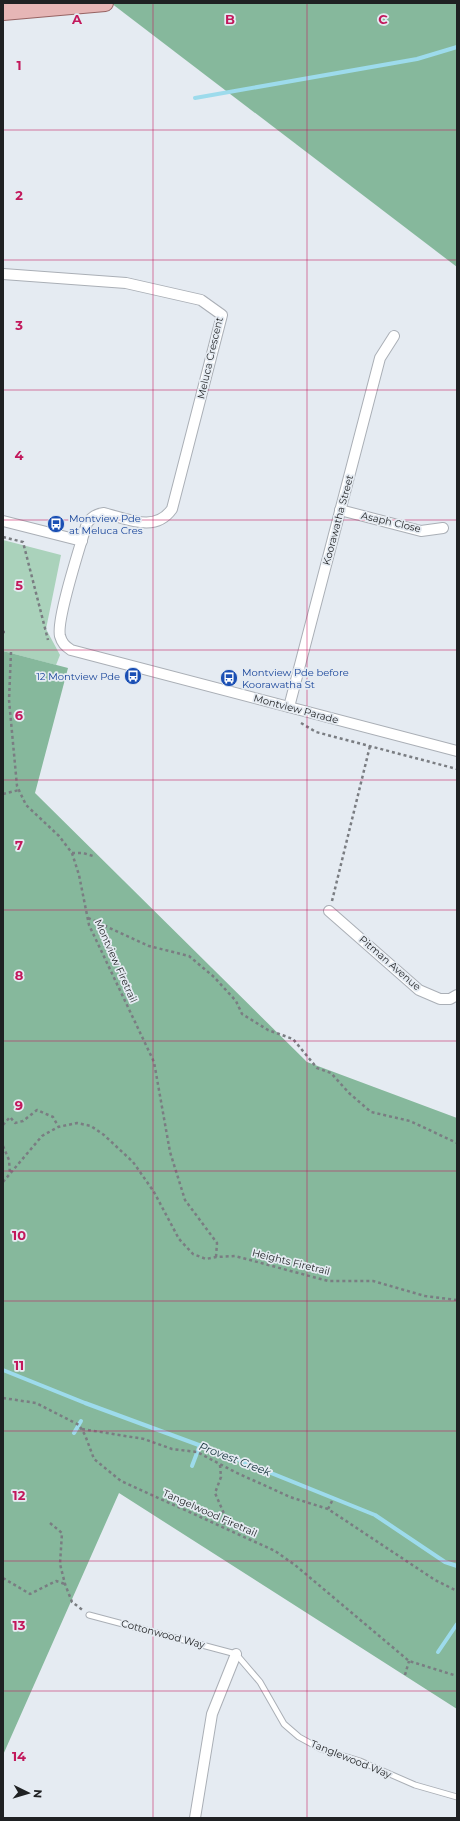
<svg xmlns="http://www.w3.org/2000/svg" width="460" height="1821" font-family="Montserrat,sans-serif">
<rect width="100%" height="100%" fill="#e5ebf2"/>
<!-- green -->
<path fill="#aad2bb" d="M3 540 61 555 46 629 60 655 56 665 3 651Z"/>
<!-- forest -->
<g fill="#86b89c">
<path d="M111 3H457V267Z"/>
<path d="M3 651 68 668 35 793 307 1062 457 1118V1709L119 1493 3 1755Z"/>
</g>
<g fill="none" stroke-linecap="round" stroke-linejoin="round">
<!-- stream -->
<g stroke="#9ddbec" stroke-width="4">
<path d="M195 98 417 59 457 47"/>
<path d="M3 1370 85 1403 234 1458 375 1515 445 1562 457 1566"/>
<path d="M74 1433 81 1421"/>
<path d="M192 1466 200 1445"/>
<path d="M438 1652 457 1624"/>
</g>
<defs>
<path id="service" d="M89 1615 236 1654 260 1682 284 1724 299 1737 321 1749 360 1761 415 1785 457 1797"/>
<g id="minor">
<path d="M3 274 126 283 201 300 222 315 172 509C155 533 128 519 104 513 96 514 92 517 87 523 81 544 56 619 60 636 62 643 65 646 71 650L457 751"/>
<path d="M340 510 421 531 443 528"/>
<path d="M3 521 82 541"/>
<path d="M289 707 380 358 394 336"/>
<path d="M329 911 419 990 440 999H450L457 995"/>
<path d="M195 1818 212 1714 236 1654"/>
</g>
<path id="primary" d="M3 12 105 3"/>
</defs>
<!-- service casing -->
<use href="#service" stroke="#aaafb6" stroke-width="7"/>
<!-- minor casing -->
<use href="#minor" stroke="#aaafb6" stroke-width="12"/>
<!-- primary casing -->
<use href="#primary" stroke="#966363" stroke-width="18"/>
<!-- path -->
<g stroke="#7a7d82" stroke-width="2.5" stroke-dasharray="3 3" stroke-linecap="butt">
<path d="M3 537 23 542 48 640"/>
<path d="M3 632H5"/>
<path d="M11 652 9 700 17 786 26 805 59 836 72 853 79 875 89 925 154 1062 170 1152 185 1200 217 1243 216 1257"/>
<path d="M301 723 316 732 457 769"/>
<path d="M3 794 19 790"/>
<path d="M72 853H83L93 856"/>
<path d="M332 901 370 746"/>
<path d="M88 918 149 946 189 956 214 977 236 1001 242 1014 268 1030 293 1039 317 1068 331 1073 349 1093 371 1112 410 1121 457 1143"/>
<path d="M3 1125 10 1117 15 1123 23 1121 37 1110 53 1117 58 1126"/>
<path d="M3 1146 9 1160 10 1174"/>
<path d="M3 1182 42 1136 58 1127 77 1123 91 1126 104 1135 133 1162 154 1192 179 1239 193 1254 206 1259 216 1257 235 1256 328 1281H373L425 1296 457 1300"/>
<path d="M3 1398 36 1403 79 1425 85 1435 94 1459 121 1481 275 1551 295 1565 409 1661 457 1676"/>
<path d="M82 1429 144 1439 172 1449 197 1452 235 1472 290 1497 328 1509 435 1580 457 1591"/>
<path d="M220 1465 221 1477 215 1493 225 1516 223 1528"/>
<path d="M328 1509 333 1499"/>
<path d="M50 1523 62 1533 60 1564 65 1584 72 1602 84 1611"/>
<path d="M3 1578 30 1594 56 1581 65 1584"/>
<path d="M405 1675 409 1661"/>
</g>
<!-- service -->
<use href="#service" stroke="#fff" stroke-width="5"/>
<!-- minor -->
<use href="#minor" stroke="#fff" stroke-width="10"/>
<!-- primary -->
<use href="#primary" stroke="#e6b6b6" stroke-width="16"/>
</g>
<!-- grid -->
<path fill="none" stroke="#c2185b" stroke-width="1" stroke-opacity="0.55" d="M153 3V1818M307 3V1818M3 130H457M3 260H457M3 390H457M3 520H457M3 650H457M3 780H457M3 910H457M3 1041H457M3 1171H457M3 1301H457M3 1431H457M3 1561H457M3 1691H457"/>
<!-- icons -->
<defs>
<symbol id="bus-disc" viewBox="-11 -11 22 22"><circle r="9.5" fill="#1a4fb4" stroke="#e5ebf2"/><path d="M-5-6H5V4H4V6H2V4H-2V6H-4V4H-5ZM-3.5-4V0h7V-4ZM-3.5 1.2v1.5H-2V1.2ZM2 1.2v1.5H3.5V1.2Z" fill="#fff"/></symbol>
</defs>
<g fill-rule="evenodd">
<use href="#bus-disc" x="46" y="514" width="20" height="20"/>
<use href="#bus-disc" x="123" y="666" width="20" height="20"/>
<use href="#bus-disc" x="219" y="668" width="20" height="20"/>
</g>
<g text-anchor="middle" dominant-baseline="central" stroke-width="3.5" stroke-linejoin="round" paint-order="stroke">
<!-- street labels -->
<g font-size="10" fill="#1f2123" stroke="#e5ebf2">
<text transform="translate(210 358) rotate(-77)">Meluca Crescent</text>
<text transform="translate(338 520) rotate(-75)">Koorawatha Street</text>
<text transform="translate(391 522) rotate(13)">Asaph Close</text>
<text transform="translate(296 709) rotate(15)">Montview Parade</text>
<text transform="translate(116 961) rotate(66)">Montview Firetrail</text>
<text transform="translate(390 963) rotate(41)">Pitman Avenue</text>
<text transform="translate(291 1262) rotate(14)">Heights Firetrail</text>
<text transform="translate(210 1513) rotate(24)">Tangelwood Firetrail</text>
<text transform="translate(163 1634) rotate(15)">Cottonwood Way</text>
<text transform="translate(351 1759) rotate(22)">Tanglewood Way</text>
</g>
<!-- transit labels -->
<g font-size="10" fill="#164399" stroke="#e5ebf2" text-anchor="start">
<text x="69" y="518">Montview Pde<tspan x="69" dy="12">at Meluca Cres</tspan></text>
<text x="242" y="672">Montview Pde before<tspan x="242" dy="12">Koorawatha St</tspan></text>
<text x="120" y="676" text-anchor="end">12 Montview Pde</text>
</g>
<!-- water labels -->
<g font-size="11" font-style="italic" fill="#17353d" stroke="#e5ebf2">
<text transform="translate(235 1459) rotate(21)">Provest Creek</text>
</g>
</g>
<g font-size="13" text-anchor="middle" font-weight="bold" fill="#c2185b" stroke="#e5ebf2" stroke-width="3.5" stroke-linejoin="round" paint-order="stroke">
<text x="77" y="24">A</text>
<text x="230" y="24">B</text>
<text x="383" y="24">C</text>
<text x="19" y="70">1</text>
<text x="19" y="200">2</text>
<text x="19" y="330">3</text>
<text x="19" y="460">4</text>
<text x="19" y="590">5</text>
<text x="19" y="720">6</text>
<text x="19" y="850">7</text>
<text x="19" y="980">8</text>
<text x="19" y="1110">9</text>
<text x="19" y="1240">10</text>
<text x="19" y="1370">11</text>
<text x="19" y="1500">12</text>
<text x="19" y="1630">13</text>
<text x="19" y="1761">14</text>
</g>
<!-- border -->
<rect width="460" height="1821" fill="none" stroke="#1f2123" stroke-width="8"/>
<!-- north arrow -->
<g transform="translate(28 1793) rotate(95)" stroke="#e5ebf2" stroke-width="3" paint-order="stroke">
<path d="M0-3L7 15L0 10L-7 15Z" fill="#1f2123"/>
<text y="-6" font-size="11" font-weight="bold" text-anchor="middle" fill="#1f2123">N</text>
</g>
</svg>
